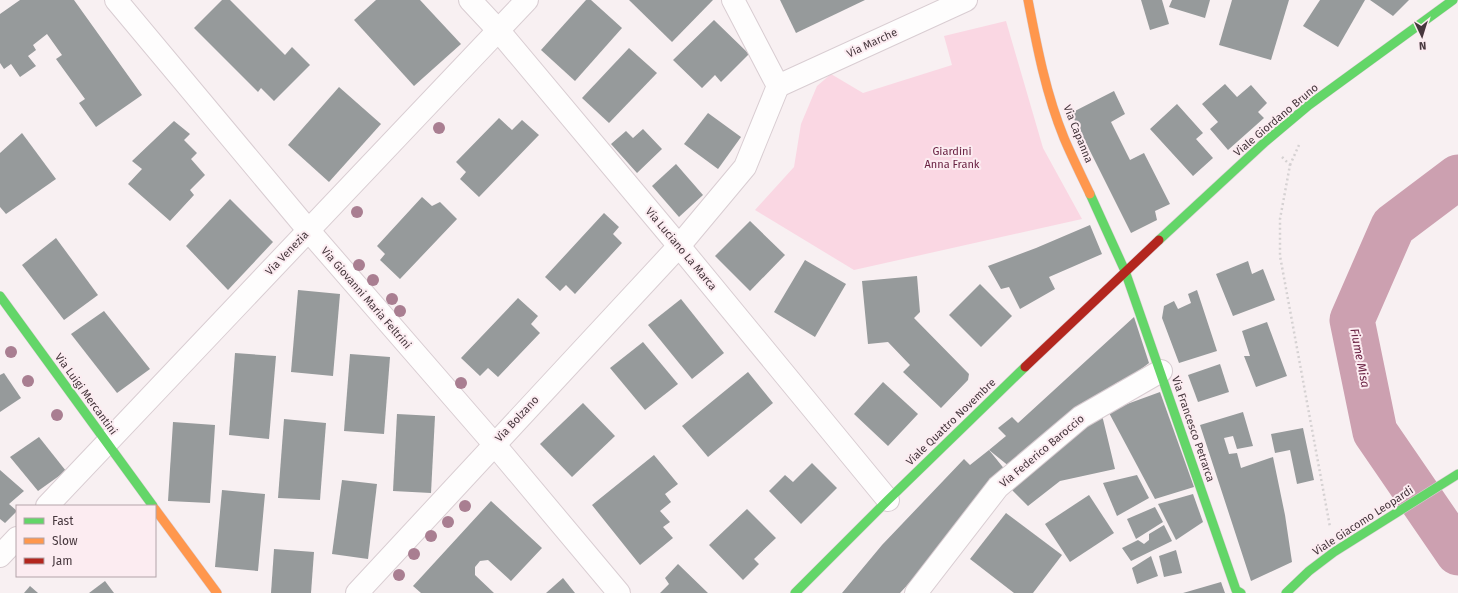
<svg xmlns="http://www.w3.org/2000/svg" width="1458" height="593" font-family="'Fira Sans',sans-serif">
<rect width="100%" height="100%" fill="#f8f0f2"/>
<!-- green -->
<path fill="#fad7e3" d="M1006 21 1043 148 1082 219 854 270 755 210 794 167 801 124 817 86 831 74 863 93 952 65 944 36Z"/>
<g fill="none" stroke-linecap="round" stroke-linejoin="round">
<!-- river -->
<path stroke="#cca0b0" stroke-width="45" d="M1458 177 1393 226 1352 320 1375 432 1458 553"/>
</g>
<!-- building -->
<g fill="#969a9b">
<path d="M20 0H74L142 95 96 127 79 103 85 99 56 59 62 55 47 34 33 45 36 50 28 56 36 66 20 77 11 64 4 69 0 63V14Z"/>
<path d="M222 0H230L285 55 292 47 310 65 274 101 261 88 258 92 194 28Z"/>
<path d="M376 0H420L461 44 414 86 354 20Z"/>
<path d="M586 0H591L622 28 575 81 541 50Z"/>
<path d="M629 0H713L672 42Z"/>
<path d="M780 0H865L796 33Z"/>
<path d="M1141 0H1162L1169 24 1150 30Z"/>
<path d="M1172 0H1210L1205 18 1169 7Z"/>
<path d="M1232 0H1289L1271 60 1219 45Z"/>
<path d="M1320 0H1365L1338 47 1303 26Z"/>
<path d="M1370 0H1409L1393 16Z"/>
<path d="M714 20 749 54 721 82 715 75 702 88 673 60Z"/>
<path d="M629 48 657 73 609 123 582 98Z"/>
<path d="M1225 84 1237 97 1251 85 1267 103 1258 112 1264 118 1228 150 1210 129 1218 122 1202 104Z"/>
<path d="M339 87 381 124 329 182 288 145Z"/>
<path d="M1114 91 1125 114 1111 122 1130 160 1144 153 1170 204 1155 211 1157 220 1131 233 1071 113Z"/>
<path d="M1177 104 1203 133 1196 139 1213 158 1193 176 1150 129Z"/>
<path d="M708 113 741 137 718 169 684 144Z"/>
<path d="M499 118 512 130 522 120 539 135 479 197 460 179 466 172 456 162Z"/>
<path d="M174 121 190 134 184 140 197 153 191 159 205 175 190 190 194 195 170 221 128 184 142 169 132 161Z"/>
<path d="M643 129 662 149 637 173 611 144 626 131 633 138Z"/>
<path d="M22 133 56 179 6 214 0 207V153Z"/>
<path d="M676 164 703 195 679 217 652 186Z"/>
<path d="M422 197 432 206 440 202 457 219 400 279 380 260 385 254 377 246Z"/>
<path d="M230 199 273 242 228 290 186 246Z"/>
<path d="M604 213 619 227 613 234 622 243 575 294 566 285 560 291 545 277Z"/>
<path d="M750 221 785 255 750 291 715 256Z"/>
<path d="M1090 225 1102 254 1049 277 1055 289 1020 309 1009 287 1001 289 988 266 1036 248Z"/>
<path d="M56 238 98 295 64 320 22 265Z"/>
<path d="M805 260 846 284 815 337 774 312Z"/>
<path d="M1248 261 1252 274 1263 269 1275 300 1233 316 1216 274Z"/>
<path d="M917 276 920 312 914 318 969 374 968 380 941 408 903 372 910 365 888 342 868 344 862 281Z"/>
<path d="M980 284 1012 316 981 347 949 315Z"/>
<path d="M298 290 340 294 333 376 291 372Z"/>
<path d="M1197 290 1217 351 1179 363 1162 318 1164 306 1174 301 1178 309 1191 303 1188 294Z"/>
<path d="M518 298 538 316 531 324 540 333 498 377 488 368 480 376 461 358Z"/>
<path d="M681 299 724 353 692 379 648 325Z"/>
<path d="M104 311 150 369 117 393 71 334Z"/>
<path d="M1134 317 1149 363 1120 385 1118 382 1084 407 1010 467 989 450 1006 436 998 428 1012 417 1018 423Z"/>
<path d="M1267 322 1287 376 1256 387 1244 356H1250L1242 331Z"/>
<path d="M643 342 678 384 645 410 610 368Z"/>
<path d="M235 353 276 356 269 439 229 435Z"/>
<path d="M350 354 390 357 384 434 344 431Z"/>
<path d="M1220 364 1229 392 1198 402 1188 375Z"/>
<path d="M748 372 773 403 708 457 682 426Z"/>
<path d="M4 373 21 398 0 412V375Z"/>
<path d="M883 382 918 414 888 446 854 414Z"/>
<path d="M1160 392 1194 487 1155 499 1108 411Z"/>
<path d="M583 403 615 436 572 477 540 444Z"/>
<path d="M1243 412 1253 446 1237 449 1233 436 1224 438 1229 454 1237 453 1241 468 1273 457 1285 515 1292 562 1251 581 1200 425Z"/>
<path d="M397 414 435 416 431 493 393 491Z"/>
<path d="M1102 415 1115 469 1060 481 1028 506 1012 490 1064 443Z"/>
<path d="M284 419 326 423 320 500 278 498Z"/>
<path d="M173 422 215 425 210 503 168 501Z"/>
<path d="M1303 428 1314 480 1297 484 1290 450 1275 453 1271 434Z"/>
<path d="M39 437 66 471 38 491 10 457Z"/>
<path d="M989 450 1006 471 935 555 900 593H842L882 545 964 459 970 465Z"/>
<path d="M654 455 678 484 665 494 671 502 660 511 670 522 663 527 673 538 640 565 592 505Z"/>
<path d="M812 463 837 488 801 524 769 491 785 475 793 482Z"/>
<path d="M0 470 24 491 9 504 17 511 5 523 0 519Z"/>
<path d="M1137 475 1149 498 1117 516 1103 483Z"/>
<path d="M342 480 377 484 368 559 332 554Z"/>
<path d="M222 490 265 494 258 571 215 567Z"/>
<path d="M1193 494 1203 522 1176 540 1158 504Z"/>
<path d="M1089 495 1114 533 1070 562 1045 524Z"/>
<path d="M491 501 542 548 511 581 488 560 480 561 475 567V575L494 593H421L413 586Z"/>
<path d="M1155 507 1163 522 1136 539 1127 519Z"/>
<path d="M747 509 776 538 754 559 759 564 743 580 709 545Z"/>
<path d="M1006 513 1062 555 1033 593H1014L970 559Z"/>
<path d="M1164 525 1172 541 1131 561 1122 548 1138 540 1144 544 1149 540V534Z"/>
<path d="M274 549 314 552 311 593H271Z"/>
<path d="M1176 550 1182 573 1164 577 1159 556Z"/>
<path d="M1151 556 1158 576 1137 584 1132 568Z"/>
<path d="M678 564 708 593H660L669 584 665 578Z"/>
<path d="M563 578 575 593H546Z"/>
<path d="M105 581 114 593H89Z"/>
<path d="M1221 582 1225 593H1183Z"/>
<path d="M30 586 38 593H24Z"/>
</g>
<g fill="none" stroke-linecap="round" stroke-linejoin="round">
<defs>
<g id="street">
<path d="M116 0 309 231 494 444 619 593"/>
<path d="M470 0 498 30 679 246 888 500"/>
<path d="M778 86 966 0"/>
<path d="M47 506 527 0"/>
<path d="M0 556 17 538"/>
<path d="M357 593 679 246 745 167 778 86 733 0"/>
<path d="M916 593 998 487 1081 417 1161 371"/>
</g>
<g id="fast">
<path d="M1090 194 1125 271 1236 590 1241 593"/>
<path d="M1159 240 1265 142 1309 105 1453 0"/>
<path d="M0 296 153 506"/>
<path d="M795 593 888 500 1025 367"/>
<path d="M1286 593 1309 571 1334 552 1458 474"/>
</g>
<g id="slow">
<path d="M1028 0C1037 47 1046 94 1064 138 1072 157 1081 175 1090 194"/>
<path d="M155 509 217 593"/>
</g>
<path id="jam" d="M1025 367 1159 240"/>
</defs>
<!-- street casing -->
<use href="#street" stroke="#d9cdd2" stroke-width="24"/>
<!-- fast casing -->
<use href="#fast" stroke="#d9cdd2" stroke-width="10"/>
<!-- slow casing -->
<use href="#slow" stroke="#d9cdd2" stroke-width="10"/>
<!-- jam casing -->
<use href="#jam" stroke="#d9cdd2" stroke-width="10"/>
<!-- path -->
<g stroke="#d5d1d2" stroke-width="2.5" stroke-dasharray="2 3" stroke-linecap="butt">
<path d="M1282 157 1290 165 1280 219V256L1330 527"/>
<path d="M1290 165 1299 145"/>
</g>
<!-- street -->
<use href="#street" stroke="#fefdfd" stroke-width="22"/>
<!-- fast -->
<use href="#fast" stroke="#63d668" stroke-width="9"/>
<!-- slow -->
<use href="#slow" stroke="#ff974d" stroke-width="9"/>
<!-- jam -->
<use href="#jam" stroke="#b3261e" stroke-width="9"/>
</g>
<!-- trees -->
<g fill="#a97e91">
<circle cx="439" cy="128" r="6"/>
<circle cx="357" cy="212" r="6"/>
<circle cx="359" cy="265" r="6"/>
<circle cx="373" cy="280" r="6"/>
<circle cx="392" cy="299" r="6"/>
<circle cx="400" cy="311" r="6"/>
<circle cx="11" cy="352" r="6"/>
<circle cx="28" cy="381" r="6"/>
<circle cx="461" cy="383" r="6"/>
<circle cx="57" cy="415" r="6"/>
<circle cx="465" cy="506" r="6"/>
<circle cx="448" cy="522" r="6"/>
<circle cx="431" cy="536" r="6"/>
<circle cx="414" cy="554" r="6"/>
<circle cx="399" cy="575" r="6"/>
</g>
<g text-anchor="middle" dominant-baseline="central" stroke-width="4" stroke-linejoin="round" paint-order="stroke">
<!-- street labels -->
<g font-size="11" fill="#46373d" stroke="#fcecf1">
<text transform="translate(872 43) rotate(-25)">Via Marche</text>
<text transform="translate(1276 120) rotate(-40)">Viale Giordano Bruno</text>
<text transform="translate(1078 134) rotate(68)">Via Capanna</text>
<text transform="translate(681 249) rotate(50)">Via Luciano La Marca</text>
<text transform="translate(287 253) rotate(-46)">Via Venezia</text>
<text transform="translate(366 298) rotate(49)">Via Giovanni Maria Feltrini</text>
<text transform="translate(86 394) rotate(54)">Via Luigi Mercantini</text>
<text transform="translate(517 419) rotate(-47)">Via Bolzano</text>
<text transform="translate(951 422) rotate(-44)">Viale Quattro Novembre</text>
<text transform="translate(1193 429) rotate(71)">Via Francesco Petrarca</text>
<text transform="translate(1042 451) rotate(-40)">Via Federico Baroccio</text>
<text transform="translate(1363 521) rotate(-33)">Viale Giacomo Leopardi</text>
</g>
<!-- park labels -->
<g font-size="11" fill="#682041" stroke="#fcecf1">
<text x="952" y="151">Giardini<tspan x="952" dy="13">Anna Frank</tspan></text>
</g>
<!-- water labels -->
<g font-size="12" font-style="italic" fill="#6c2445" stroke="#fcecf1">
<text transform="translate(1360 358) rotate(79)">Fiume Misa</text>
</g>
</g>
<!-- legend -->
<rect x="16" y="505" width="140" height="72" fill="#fcecf1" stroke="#b3a4a9"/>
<rect x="24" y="518" width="20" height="6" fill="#63d668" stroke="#b3a4a9"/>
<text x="52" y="525" font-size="12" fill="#46373d">Fast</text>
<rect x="24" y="538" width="20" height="6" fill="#ff974d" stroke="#b3a4a9"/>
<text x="52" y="545" font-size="12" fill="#46373d">Slow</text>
<rect x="24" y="558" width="20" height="6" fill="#b3261e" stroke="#b3a4a9"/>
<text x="52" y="565" font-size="12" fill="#46373d">Jam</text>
<!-- north arrow -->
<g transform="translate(1422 36) rotate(176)" stroke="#fcecf1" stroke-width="3" paint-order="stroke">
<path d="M0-3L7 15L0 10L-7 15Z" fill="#46373d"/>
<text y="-6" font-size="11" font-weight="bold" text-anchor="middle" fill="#46373d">N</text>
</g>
</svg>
